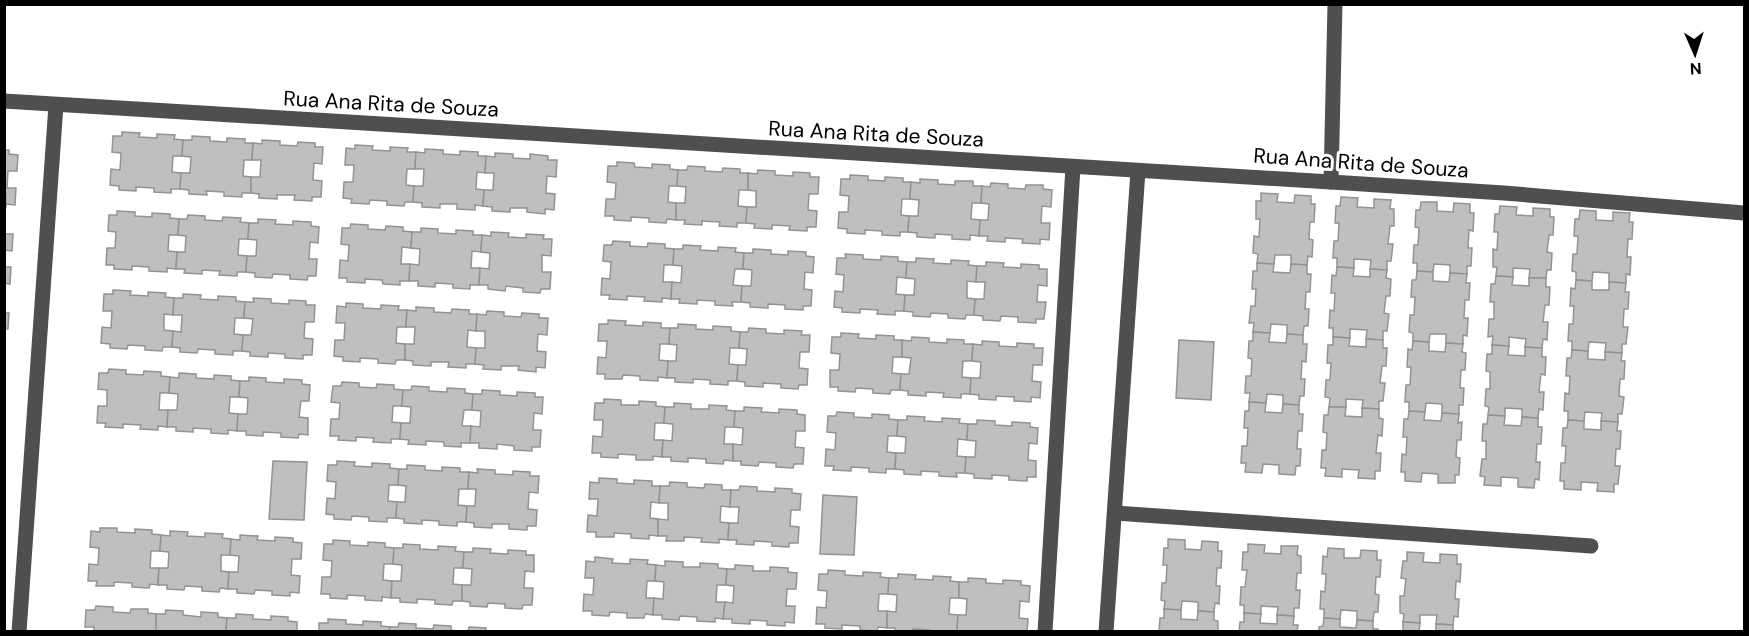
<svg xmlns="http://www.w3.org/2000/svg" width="1749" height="636" font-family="'DM Sans',sans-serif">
<rect width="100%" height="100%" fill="#fff"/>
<!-- building -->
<g fill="#bfbfbf" stroke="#939393" stroke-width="1.5">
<path d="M122 132 140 133 139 137 157 138V134L175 135 174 139 183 140 182 156H173L172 172 181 173 180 189H171V193L154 192V188L136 187V191L119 190V186L110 185 111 169 120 170 121 153 112 152 113 136H122Z"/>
<path d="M192 136 210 137V141L227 142V138L245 139V143H253L252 160H244L243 176 251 177V193H242V197L224 196V192L206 191 207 195 189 194V190L180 189 181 173H190L191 157 182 156 183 140H192Z"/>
<path d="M262 140 280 141V145L297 146 298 142 315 143V147H323L322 164 314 163 313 180 322 181 321 197H312V201L294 200 295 195H277V199L259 198V194L251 193V177H260L261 160H252L253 143 262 144Z"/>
<path d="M355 145 373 146 372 150 390 151V147L408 148 407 152H416L415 169H407L406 185 414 186 413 202H405L404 206 387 205V201L370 200 369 204 351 203 352 199 343 198 344 182H353L354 165H345L346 148 355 149Z"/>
<path d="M425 149 443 150V154L460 155V151L478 152V156H486L485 173 477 172 476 189 484 190 483 206 475 205V210L457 209V204H440V208L422 207V203L413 202 414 186H423L424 169H415L416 152 425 153Z"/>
<path d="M4 150H9V154L18 155 17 171H8L7 188H16L15 205 6 204V208Z"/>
<path d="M495 153 513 154V158L530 159V154L548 156V160H557L556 177 547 176 546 193 555 194 554 210 545 209V214L527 212V208H510V212L492 211V207L483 206 484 190H493L494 173H485L486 156 495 157Z"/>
<path d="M617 162 634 163 635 167 652 168V164L670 165V169L678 170 677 186H669L668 202 676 203V220L667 219 666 223 649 222V218L631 217V221L614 220V216H605L606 199H615L616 183 607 182 608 166H617Z"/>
<path d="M688 166 705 167V171L722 172 723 168 740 169V173H748V190H739L738 206 747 207 746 223H737V227L719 226 720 222 702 221V225L684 224 685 220H676V203H685L686 187 677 186 678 170H687Z"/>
<path d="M758 170 775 171V175L793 176V172L810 173V177H819L818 194H809L808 210 817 211 816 227H807V231L789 230 790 226 772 225V229L754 228 755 224 746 223 747 207H756V191L748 190V173L757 174Z"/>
<path d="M850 175 868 176V180L885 181V177L903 178V182H911L910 199H902L901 215 909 216 908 232H900V236L882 235V231L865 230V234L847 233V229L838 228 839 212H848L849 196 840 195 841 179H850Z"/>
<path d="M920 179 938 180V184L955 185V181H973V186H982L981 203H972L971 219 980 220 979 236 970 235V240L952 239V235L935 234V238L917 237V233L908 232 909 216H918L919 200 910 199 911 182 920 183Z"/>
<path d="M991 183 1008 184V188L1025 189 1026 185H1043V189L1052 190 1051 207 1042 206 1041 223H1050L1049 240 1040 239V244L1022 243 1023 239 1005 238V242L987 241 988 236H979L980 220H988L989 204 981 203 982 186 990 187Z"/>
<path d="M1261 193 1278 194 1277 202 1294 203 1295 195 1311 196V204H1315L1314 222H1310L1309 239 1313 240 1312 257 1308 256 1307 265 1291 264V255H1275L1274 264 1257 263 1258 254 1253 253 1254 236 1259 237 1260 219H1256V201H1261Z"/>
<path d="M1341 197 1358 198 1357 207 1374 208V199L1391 200 1390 209H1394V226H1390L1388 244H1393L1391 261H1387V270L1370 269 1371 260 1354 259V268L1337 267V258H1333L1334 241H1338L1339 223H1335L1336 206H1340Z"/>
<path d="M1421 202H1437V211L1453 212 1454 203 1470 204V213H1474L1473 231 1469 230 1468 248H1472L1471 266H1467V274L1450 273V265L1434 264 1433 272 1417 271V263H1413L1414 245H1418L1419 228 1415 227 1416 210H1420Z"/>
<path d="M1500 206 1517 207 1516 215 1533 216V208L1550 209V217H1554L1553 235H1549L1547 252 1552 253 1551 270H1547L1546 278H1529L1530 269 1513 268V277L1496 276 1497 267H1493V249L1497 250 1498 232H1494L1495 214H1499Z"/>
<path d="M1580 210 1596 211V220L1613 221V212L1630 213 1629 222H1633L1632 239H1628L1627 257H1631L1630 275 1626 274V283L1609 282V273L1593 272 1592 281 1576 280V272L1572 271 1573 254H1577L1578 236H1574L1575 219H1579Z"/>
<path d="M117 211 135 212V216L152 217V213L170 214V218L179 219 178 235H169L168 251 177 252 176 269 167 268V272L149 271V267L132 266V270L114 269V265H106L107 248H115L116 232 108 231 109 215H117Z"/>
<path d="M188 215 205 216V220L222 221 223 217 241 218 240 222 249 223 248 239H239L238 255 247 256 246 272H237V276L219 275 220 271 202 270V274L184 273 185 269H176L177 252H185L186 236 178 235 179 219H187Z"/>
<path d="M258 219 276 220 275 224 293 225V221L311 222V226L319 227 318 243 310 242 309 259H317L316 276H308L307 280 290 279V275L273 274 272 278 255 277V273L246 272 247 256H256L257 240 248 239 249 223H258Z"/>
<path d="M351 224 368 225V229L385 230 386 226 403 227V231L412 232 411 248 402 247 401 264H410L409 281H400V285L383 284 382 280 365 279V283L347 282V278H339L340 260 348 261 349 245 341 244 342 228H350Z"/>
<path d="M421 228 438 229V233L456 234V230L473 231V235H482L481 252 472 251 471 268H480L479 285H470V289L453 288V284L435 283V287L418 286V281H409L410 264 419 265 420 249 411 248 412 232H421Z"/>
<path d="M491 232 509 233 508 237 526 238V234L544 235 543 239H552L551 256 542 255V272H551L550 289H541L540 293 523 292V288L506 286 505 291 488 289V285H479L480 268 489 269 490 253 481 252 482 235 491 236Z"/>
<path d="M4 234H13L12 251 4 250Z"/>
<path d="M613 241 630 242V246L647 247 648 243 665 244V248L674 249 673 265H664L663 282H672L671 299 662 298V302L644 301 645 297 627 296V300L609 299 610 295H601L602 278 610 279 611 262 603 261 604 245H612Z"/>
<path d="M683 245 701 246 700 250 718 251V247L736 248 735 252 744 253 743 269H735L733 285 742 286 741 302H732L733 306 715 305V301L697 300V304L679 303 680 299H671L672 282 681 283 682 266 673 265 674 249H683Z"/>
<path d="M753 249 771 250V254L788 255V251L806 252V256L814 257 813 273 805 272 804 289 812 290 811 306H803V310L785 309V305L768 304V308L750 307V303L741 302 742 286H751L752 270 743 269 744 253H753Z"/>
<path d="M845 254 863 255V259L881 260V256L898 257V261L907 262 906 278 897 277 896 294 905 295 904 311H895V315L877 314 878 310 860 309V313L842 312V308L834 307 835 291 843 292 844 275 836 274 837 258H846Z"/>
<path d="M916 258 934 259 933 263 951 264V260L969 261 968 265 977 266 976 282 967 281V298L975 299 974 315H966L965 319 948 318V314L931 313 930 317 913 316V312L904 311 905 295H914L915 279 906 278 907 262H916Z"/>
<path d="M986 262 1004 263 1003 267 1021 268V264L1039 265V269H1047V286L1038 285 1037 302H1046L1044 319H1036V323L1018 322V317L1001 316 1000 321 983 320V316L974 315 975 299H984L985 282H976L977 266H986Z"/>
<path d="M1257 263 1274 264 1273 272 1290 273 1291 264 1307 265V274H1311L1310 292H1306L1305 309H1309L1308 326H1304L1303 335 1287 334V325L1271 324 1270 333 1253 332 1254 323H1249L1251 306H1255L1256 289H1252L1253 271H1257Z"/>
<path d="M4 267H11L10 284 4 283Z"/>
<path d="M1337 267 1354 268 1353 276 1370 277V269L1387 270 1386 278 1391 279 1390 296H1386L1384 313 1389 314 1387 331H1383V340L1366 339 1367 330 1350 329V338L1333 337V328H1329L1330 310 1334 311 1335 293H1331L1332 275 1336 276Z"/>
<path d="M1417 271 1433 272V281L1449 282 1450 273 1467 274 1466 283H1470L1469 300H1465L1464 318H1468L1467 336 1463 335V344L1446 343V334H1430L1429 342 1413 341V333L1409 332 1410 315H1414L1415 297H1411L1412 280H1416Z"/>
<path d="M1496 276 1513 277 1512 285 1529 286V278H1546V287H1550L1549 305H1545L1543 322H1548L1547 340 1543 339 1542 348 1525 347 1526 339 1509 337V346L1492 345 1493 336 1488 337 1489 319H1494V302H1490L1491 284H1495Z"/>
<path d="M1576 280 1592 281V290H1609V282L1626 283 1625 292H1629L1628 309H1624L1623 327H1628L1626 344H1622V353L1605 352 1606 343 1589 342 1588 351 1572 350V341H1568L1569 324H1573L1574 306H1570L1571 288 1575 289Z"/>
<path d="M113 290 131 291 130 295 148 296V292L166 293 165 297 174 298 173 315 164 314V330L173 331 172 347H163L162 351 145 350V346L128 345 127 349 110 348V344L101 343 102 327 111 328 112 311H103L104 294H113Z"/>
<path d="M183 294 201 295 200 299 218 300V296L236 297V301L245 302 244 318H235L234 334 243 335 242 351H233V355L215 354V350L198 349 197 353 180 352V348L172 347 173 331 181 332 182 315H173L174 298H183Z"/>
<path d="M253 298 271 299V303L289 304V300L306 301V305H315L314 322H305L304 338 313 339 312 355H303V359L285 358V354L268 353V357L250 356V352L242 351 243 335H251L253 319 244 318 245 302H254Z"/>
<path d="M346 303 363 304V308L381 309V305L399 306 398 310H407L406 327H397L396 343 405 344V360H396L395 364 378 363V359L360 358V362L343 361V357L334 356 335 340H344L345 323H336L337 306 346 307Z"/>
<path d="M416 307 434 308V312L451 313 452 309 469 310V314H477L476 331 468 330 467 347 476 348 475 364H466V368L448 367 449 362H431V366L413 365V361L405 360V344H414L415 327H406L407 310 416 311Z"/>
<path d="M487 311 504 312V316L521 317 522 313 539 314V318H548L547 335 538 334 537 351 546 352 545 368 536 367V372L518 370 519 366H501V370L483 369 484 365 475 364 476 348H485V331H476L477 314 486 315Z"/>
<path d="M4 313H9L8 329H4Z"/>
<path d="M608 320 626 321 625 325 643 326V322L661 323V328H670L669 344H660L659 360 668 361 667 378 658 377V381L640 380V376L623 375 622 379H605V374H597L598 357 606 358 607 341H598L599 324H608Z"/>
<path d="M678 324 696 325V329L713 330V326L731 327V331L740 332 739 348H730L729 364 738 365 737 381H728V385L710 384V380L693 379V383L675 382V378H667L668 361H676L677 345 669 344 670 328H678Z"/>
<path d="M749 328 766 329V333L784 334V330L802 331 801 335H810L809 352H800L799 368 808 369 807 385H799L798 389 781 388V384L763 383V387L745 386V382L737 381 738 365H746L747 349 739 348 740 332H748Z"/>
<path d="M1253 332 1270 333 1269 342 1286 343 1287 334 1303 335V344H1307L1306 362 1302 361 1301 379H1305L1304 396H1300L1299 405 1283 404V395L1267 394 1266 403 1249 402 1250 393H1245L1246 376H1251L1252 359 1248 358 1249 341H1253Z"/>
<path d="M841 333 859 334 858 338 876 339V335L894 336V340H902V357H893L892 373 901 374 900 390H891L890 394 873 393V389L856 388 855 392 838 391V387H830V370H839L840 354 831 353 832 337H841Z"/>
<path d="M912 337 929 338V342L947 343V339L964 340V344H973L972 361H963L962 377 971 378 970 394H961V398L943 397 944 393 926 392V396L908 395V391L900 390 901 374H909L911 358 902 357V340L911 341Z"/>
<path d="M1333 337 1350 338 1349 346 1366 347V339L1383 340V348H1387L1386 366H1382L1380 383H1385L1383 401H1379V409L1362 408 1363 400 1346 399V407H1329L1330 398 1325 397 1326 380H1330L1331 363H1327L1328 345H1333Z"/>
<path d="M1179 340 1214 342 1211 400 1176 398Z"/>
<path d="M982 341 999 342V346L1017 347V343L1034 344V348H1043L1042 365H1033L1032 381 1041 382 1040 398 1031 397V402L1014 401V397L996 396V400L979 399V395L970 394 971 378H980L981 362 972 361 973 344 982 345Z"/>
<path d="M1413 341 1429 342V351L1445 352 1446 343 1463 344 1462 352 1466 353 1465 370H1461L1460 388H1464L1463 405H1459V414L1442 413V404L1426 403 1425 412 1409 411V402H1405L1406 385H1410L1411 367H1407L1408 349 1412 350Z"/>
<path d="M1492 345 1509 346 1508 355 1525 356V347L1542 348V357H1546L1545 375 1541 374 1539 392H1544L1543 410 1539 409 1538 418 1522 417V409L1505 408V416L1488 415 1489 407 1485 406 1486 389H1490V372L1486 371 1487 354H1492Z"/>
<path d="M1572 350 1588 351V359L1605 360V352L1622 353 1621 361H1625L1624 379H1620L1619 396 1624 397 1622 414H1618V422L1601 421 1602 413 1585 412 1584 421 1568 420V411H1564L1565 393 1569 394 1570 376H1566L1567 358H1571Z"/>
<path d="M109 369 126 370V374L143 375 144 371 161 372V376L170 377 169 393H160L159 410H168L167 427 158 426V430L140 429 141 425 123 424V428L105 427 106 423H97L98 406H107V390L98 389 99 373H108Z"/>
<path d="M179 373 196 374V378L214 379V375L231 376V380L240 381 239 397H230L229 413 238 414 237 431 228 430V434L211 433V429L193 428V432L176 431V427H167L168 410H177L178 394 169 393 170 377 179 378Z"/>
<path d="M249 377 266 378V382L284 383V379L302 380V384L310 385 309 401H301L299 417 308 418V435L299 434 298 438 281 437V433L263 432V436L246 435V431H237L238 414H247L248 398 239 397 240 381H249Z"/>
<path d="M342 382 359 383V387L376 388 377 384 394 385V389L403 390 402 406H393L392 422 401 423 400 439H391V443L373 442 374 438 356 437V441L338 440 339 436H330L331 419H339L340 403 331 402 333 386H341Z"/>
<path d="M412 386 429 387V391L447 392V388L465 389V393L473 394 472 410H464L462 426H471L470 443H461V447L444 446V442L426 441V445L408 444 409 440 400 439 401 423H410L411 407 402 406 403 390H411Z"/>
<path d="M482 390 500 391V395L517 396V392L535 393V397H543L542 414 534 413 533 430H541L540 447H532V451L514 450V446L497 444V449L479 448V443H470L471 426 480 427 481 411 472 410 473 394H482Z"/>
<path d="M604 399 621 400V405H639V401L656 402V406L665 407 664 423H655L654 440H663L662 457 653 456V460H636V455L618 454V458L601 457V453H592L593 436 602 437 603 420H594L595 403H604Z"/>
<path d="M1249 402 1266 403 1265 412 1282 413 1283 404 1299 405V414H1303L1302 431H1298L1297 449H1301L1300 466H1296L1295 475 1279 474V465L1263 464 1262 473 1245 472 1246 463H1241L1242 446H1247L1248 428H1244L1245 411H1249Z"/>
<path d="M674 403 691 404V409H709V405L727 406 726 410 735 411 734 427H725L724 444H733V461L724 460 723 464 706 463V459L688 458V462L671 461V457H662L663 440 672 441 673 424 664 423 665 407H674Z"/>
<path d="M744 407 762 408 761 412 779 413V409L797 410V414L805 415V431H796L795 447 804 448 803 464H794L793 468 776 467V463L759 462 758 466 741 465V461H733V444L742 445 743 428 734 427 735 411H744Z"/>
<path d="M1329 407H1346L1345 416 1362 417V408L1379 409V418L1383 419 1382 436 1378 435 1376 453H1381L1380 471H1375V479L1358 478 1359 470 1342 469V477L1325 476 1326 468H1321L1322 450H1326L1327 433 1323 432 1324 415H1328Z"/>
<path d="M1409 411 1425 412 1424 420 1441 421 1442 413 1459 414 1458 423 1462 422 1461 440H1457L1456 457 1460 458 1459 475H1455V483H1438V474L1422 473 1421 482 1405 481V472H1401L1402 454 1406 455 1407 437H1403L1404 419H1408Z"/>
<path d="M837 412 854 413V417L872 418V414L889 415V419L898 420 897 436H888L887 452 896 453 895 469H886V473L869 472V468L851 467V471L833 470 834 466H825L826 449 835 450 836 433 827 432 828 416H836Z"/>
<path d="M1488 415 1505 416 1504 425 1521 426 1522 417 1538 418V427H1542L1541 444H1537L1536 462H1540L1539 480 1535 479 1534 488 1518 487V478L1501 477V486L1484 485 1485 477 1480 476 1482 459H1486V441H1482L1483 424H1487Z"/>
<path d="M907 416 925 417 924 421 942 422V418L960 419 959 423 968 424 967 440 958 439 957 456 966 457 965 473H956L957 477 939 476V472L921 471V475L904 474V470L895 469 896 453H905L906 437 897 436 898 420H907Z"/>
<path d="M977 420 995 421V425L1012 426V422L1030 423V427L1038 428 1037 444 1029 443 1028 460 1036 461V477H1027V481L1009 480V476L992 475V479L974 478V474L965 473 966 457H975L976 441 967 440 968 424H977Z"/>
<path d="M1568 420 1584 421V429L1601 430V421L1618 422 1617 431H1621L1620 449H1616L1615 466H1620L1618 484H1614V492L1597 491 1598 483 1581 482V490L1564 489V481H1560L1561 463H1565L1566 446H1562L1563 428H1567Z"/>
<path d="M273 461 307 462 304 520 269 519Z"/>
<path d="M337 461 355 462 354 466 372 467V463L390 464V468L399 469 398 485H389L388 501 397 502 396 518H387V522L369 521V517L352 516 351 520 334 519V515L326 514 327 498 335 499 336 482 327 481 328 465H337Z"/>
<path d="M407 465 425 466V470L442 471V467L460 468V472H469L468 489H459L458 505 467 506 466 522H457V526L439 525V521L422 520V524L404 523V519L396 518 397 502H405L406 486 398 485 399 469H407Z"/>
<path d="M477 469 495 470V474L513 475V471L530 472V476H539L538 493 529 492 528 509 537 510 536 526H527V530L509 529V524H492V528L474 527V523L466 522 467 506H475L476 489H468L469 472 478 473Z"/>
<path d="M599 478 617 479V483L634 484V480L652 481V486H660L659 503 651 502 650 518 658 519V536L649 535V539L631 538V534L614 533V537H596V532H587L588 515 597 516 598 499H589L590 482 599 483Z"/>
<path d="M670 482 687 483V487L704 488 705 484 722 485V490H731L730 507 721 506 720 522 729 523 728 540 719 539V543L701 542 702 538 684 537V541H666L667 536H658V519L668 520V503H659L660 486H669Z"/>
<path d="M740 486 757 487V491L775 492V488L792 489V493L801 494 800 510H791L790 526 799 527 798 543H789V547L772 546V542L754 541V545L736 544 737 540H728L729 523H738L739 507H730L731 490H739Z"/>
<path d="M823 495 857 497 854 555 820 554Z"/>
<path d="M100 528H117V532L135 533V529L152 530V534L161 535 160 551H151L150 568H159L158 585 150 584 149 588 132 587V583L114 582V586H96L97 581H88L89 564 98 565 99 548 90 547 91 531 100 532Z"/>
<path d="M170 531 188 532 187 536 205 537V533L223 534 222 538 231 539 230 555H221V571L229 572 228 589 220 588 219 592 202 591V587L185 586 184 590 167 589V585H158L159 568H168L169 552 160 551 161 535 170 536Z"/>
<path d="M240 535 258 536 257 540 275 541V537L293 538V542L302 543 301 559H292L291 575 300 576 299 593 290 592V596L272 595V591L255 590 254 594 237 593V589H228L229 572H238L239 556 230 555 231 539 240 540Z"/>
<path d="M1168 539 1185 540V549L1201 550 1202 541 1218 542V551H1222L1221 568H1217L1216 586H1220L1219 604 1215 603 1214 612 1198 611V602L1182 601 1181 610 1164 609 1165 601 1161 600 1162 583H1166L1167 565H1163L1164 548H1168Z"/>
<path d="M333 540 350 541V545L368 546V542L385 543V547L394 548 393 564H384L383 580 392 581 391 598 382 597V601L365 600V596L347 595V599L330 598V594H321L322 577H331L332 561 323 560 324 544H333Z"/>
<path d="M403 544 420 545V549L438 550V546L456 547 455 551 464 552 463 568H454L453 584 462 585V601H453L452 605 435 604V600L417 599V603L400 602V598H391L392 581H401L402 565 393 564 394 548H403Z"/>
<path d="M1248 544 1265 545 1264 553 1281 554V546H1298L1297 555 1301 556V573H1297L1296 590H1300L1299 608H1294V616L1277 615 1278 607 1261 606V614L1244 613V605H1240L1241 587H1245L1247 570H1242L1243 552H1248Z"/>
<path d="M473 548 491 549 490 553 508 554V550L526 551V555H534V572L525 571 524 588H533L532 605H523L522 609 505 608V604L488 603 487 607 470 606V602L462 601V585H471L472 569 463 568 464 552H473Z"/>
<path d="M1328 548 1344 549V558H1360L1361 550 1377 551V560H1381L1380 577H1376L1375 594 1379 595 1378 612H1374L1373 621 1357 620V611L1341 610 1340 619 1324 618V609H1320L1321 591 1325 592 1326 574H1322L1323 556 1327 557Z"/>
<path d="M1407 552 1424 553 1423 562 1440 563V554L1457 555V564H1461L1460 582 1456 581 1455 599H1459L1458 617 1454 616 1453 625 1436 624 1437 615H1420V623L1403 622 1404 614 1400 613V596H1404L1406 579 1401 578 1403 561H1407Z"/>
<path d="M595 557 613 559 612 563 630 564V559L648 560 647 564 656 565 655 581H647L646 598H654L653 615 645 614 644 618H627V613L610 612 609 616 592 615V611H583L584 594 593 595 594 578H585L586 561 595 562Z"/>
<path d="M665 561 683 562V567H700V563L718 564V568L727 569 726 585H717L716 602H725L723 619 715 618V622L697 621V617L680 616 679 620 662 619V615H653L654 598 663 599 664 582 655 581 656 565 665 566Z"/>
<path d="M735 565 753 566V571H770V567L788 568V572L797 573 796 589H787L786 606H795L794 623 785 622V626L767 625V621L750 620V624L732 623V619H723L725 602 733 603 734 586 726 585 727 569H735Z"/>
<path d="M828 570 845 571V575L863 576V572L881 573 880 577 889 578 888 594H879L878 611H887V628L878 627 877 631 860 630V626L842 625V629L825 628V624H816L817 607 826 608 827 591 818 590 819 574H828Z"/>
<path d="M898 574 916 575 915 579 933 580V576L951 577 950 581 959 582V598H950L949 614 958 615 957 631 930 632V630L913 629 912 632H895V628H887V611L896 612 897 595 888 594 889 578H898Z"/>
<path d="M968 578 986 579V583L1003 584V580L1021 581V585L1030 586 1029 602 1020 601 1019 618 1028 619 1027 632 957 631 958 615H966L967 599 959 598V582H968Z"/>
<path d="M96 606 113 607V612L130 613 131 609H148V613L156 614V631L94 632V627H85L86 610H95Z"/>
<path d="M1164 609 1181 610V619L1197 620 1198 611 1214 612V620L1218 621V632H1159L1160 618H1164Z"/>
<path d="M166 610 183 611V615L201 617V612L218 613V617L227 618 226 632 156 631V614H165Z"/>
<path d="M1244 613 1261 614 1260 623 1277 624V615L1294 616 1293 625H1298L1297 632H1239L1240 622H1244Z"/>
<path d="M236 614 253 615V619L271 620V616L288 617V621L297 622V632H226L227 618H236Z"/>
<path d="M1324 618 1340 619V627L1356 628 1357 620 1373 621V629H1378L1377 632H1319V627L1323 626Z"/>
<path d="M328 619 346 620V624L363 625V621L381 622V626L390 627 389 632H319V623H328Z"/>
<path d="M1403 622 1420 623 1419 632H1399L1403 631Z"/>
<path d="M399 623 416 624V628L433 629 434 625 451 626V630L460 632H389L390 627H398Z"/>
<path d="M1436 624 1453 625V632H1436Z"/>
<path d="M469 627 486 628V632H460L468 631Z"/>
</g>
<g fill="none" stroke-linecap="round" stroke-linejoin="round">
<!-- minor -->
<g stroke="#4f4f4f" stroke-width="15">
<path d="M4 101 1331 182 1504 193 1744 213"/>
<path d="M1331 182 1335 4"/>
<path d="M1115 513 1591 546"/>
<path d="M19 632 56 105"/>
<path d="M1045 632 1073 167"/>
<path d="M1106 632 1138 171"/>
</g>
</g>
<g text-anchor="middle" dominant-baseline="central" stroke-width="6" stroke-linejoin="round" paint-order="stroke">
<!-- street labels -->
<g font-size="21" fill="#000" stroke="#fff">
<text transform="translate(391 104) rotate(3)">Rua Ana Rita de Souza</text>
<text transform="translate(876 134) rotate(3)">Rua Ana Rita de Souza</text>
<text transform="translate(1361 163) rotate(4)">Rua Ana Rita de Souza</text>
</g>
</g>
<!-- border -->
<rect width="1749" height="636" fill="none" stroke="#000000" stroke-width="12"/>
<!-- north arrow -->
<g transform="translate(1695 54) rotate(177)" stroke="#ffffff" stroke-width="4.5" paint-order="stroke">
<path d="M0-4.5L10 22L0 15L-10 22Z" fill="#000000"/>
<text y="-9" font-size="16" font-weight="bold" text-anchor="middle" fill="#000000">N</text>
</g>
</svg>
